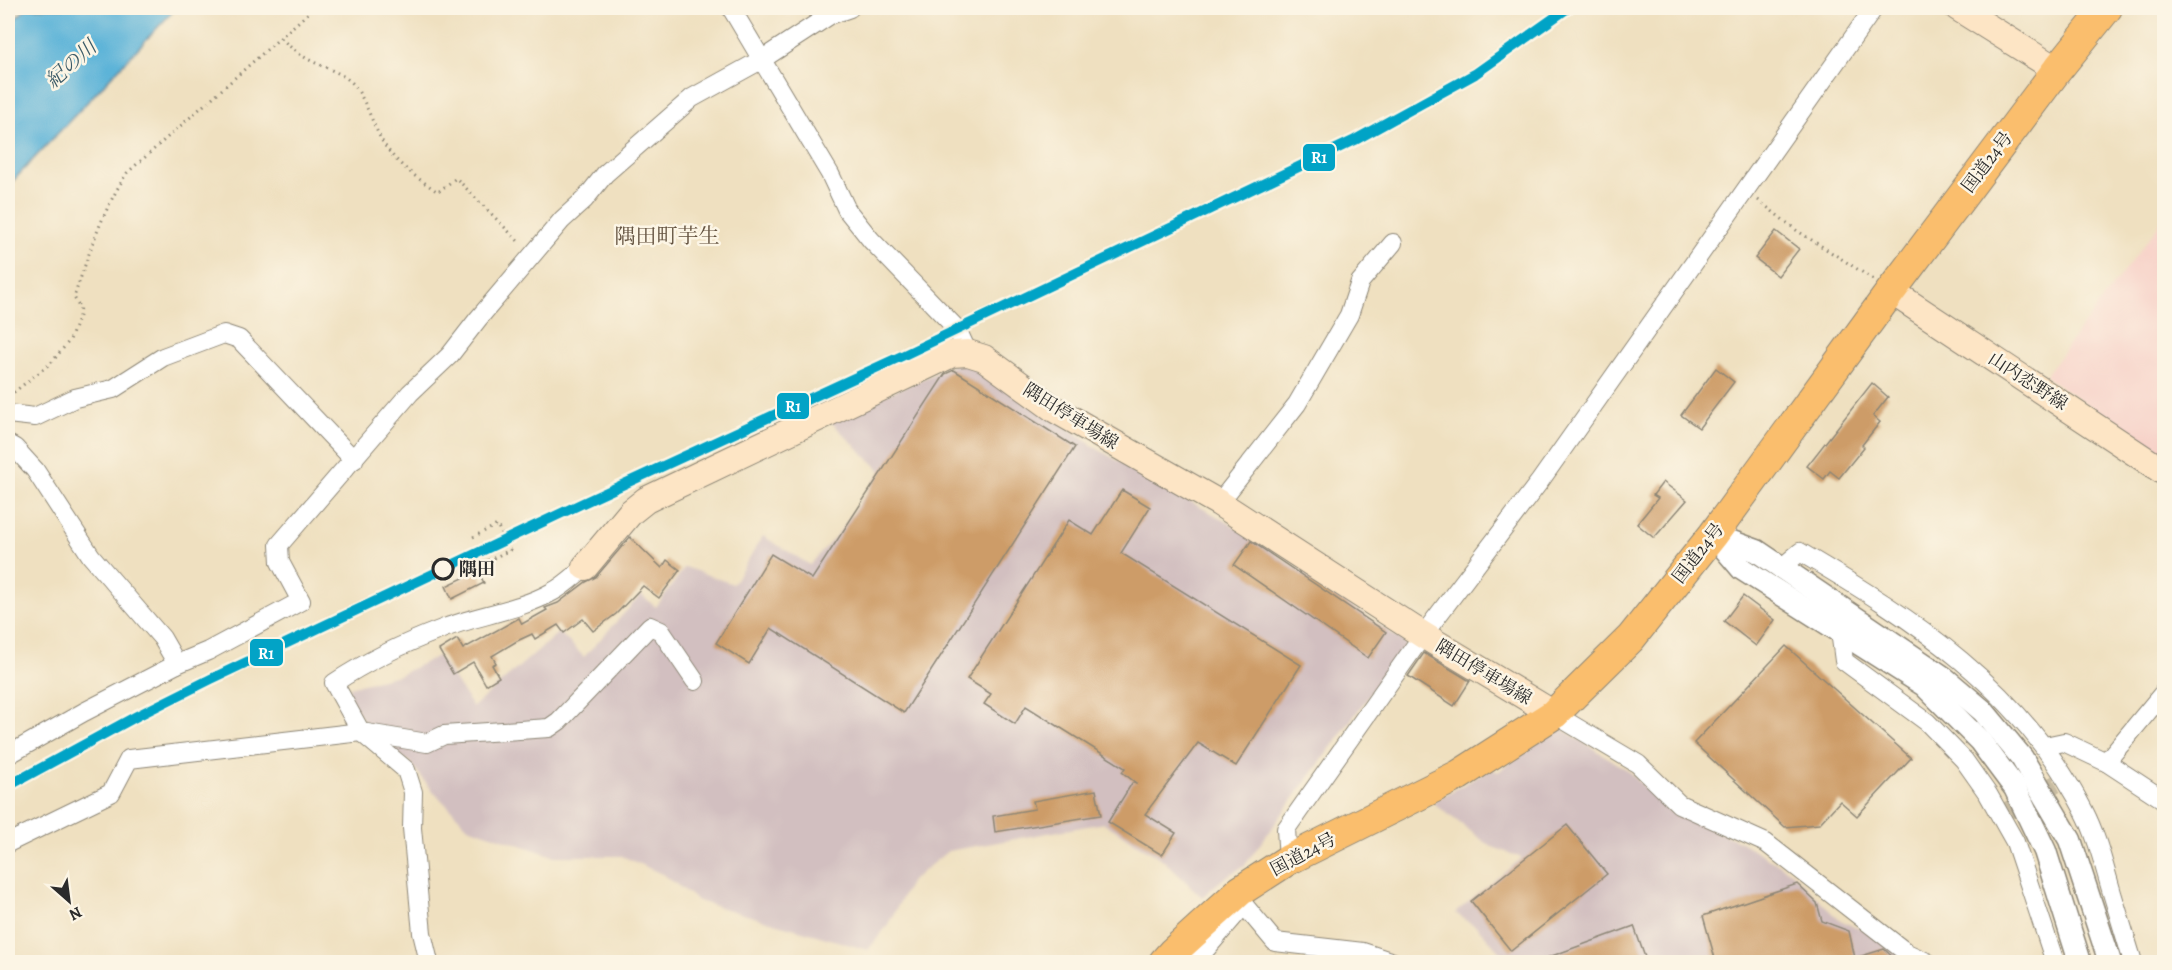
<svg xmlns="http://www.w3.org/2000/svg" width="2172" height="970" font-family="Alegreya,'Noto Serif JP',serif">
<rect width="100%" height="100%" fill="#fcf5e5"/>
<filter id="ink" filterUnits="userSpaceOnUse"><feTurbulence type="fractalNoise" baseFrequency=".0167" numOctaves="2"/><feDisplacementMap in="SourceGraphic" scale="12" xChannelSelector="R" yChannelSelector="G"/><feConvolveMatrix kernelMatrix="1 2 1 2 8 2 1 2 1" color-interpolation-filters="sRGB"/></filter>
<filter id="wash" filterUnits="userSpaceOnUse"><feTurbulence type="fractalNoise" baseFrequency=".008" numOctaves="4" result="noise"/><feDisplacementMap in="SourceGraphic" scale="24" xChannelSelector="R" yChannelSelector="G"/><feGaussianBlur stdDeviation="1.35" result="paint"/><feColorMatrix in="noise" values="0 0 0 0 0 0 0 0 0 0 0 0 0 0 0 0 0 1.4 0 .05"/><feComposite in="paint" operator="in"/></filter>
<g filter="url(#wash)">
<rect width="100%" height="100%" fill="#efe0c0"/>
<!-- built -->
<path fill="#f7d1c8" d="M2164 218V456L2045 376Z"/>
<!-- industrial -->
<g fill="#d2bfc0">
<path d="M968 359 1099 450 1241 530 1407 644 1244 866 1224 878 1202 897 1163 860 1104 823 948 851 911 881 887 926 868 950 698 901 664 875 622 856H553L468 827 430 788 410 762 375 740 349 697V687L399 675 438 656 473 707 559 632 584 657 641 595 656 607 685 567 733 584 763 536 810 565 841 530 881 471 829 420Z"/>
<path d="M1559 727 1626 769 1669 811 1741 842 1791 872 1842 922 1892 939 1922 962H1510L1477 927 1455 913 1522 858 1490 846 1432 802 1492 769 1498 772Z"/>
</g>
<!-- water -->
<path fill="#5bb3d8" stroke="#436f82" stroke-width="1.5" d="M27 8H176L8 186V25Z"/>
<g id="blocks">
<!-- building -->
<g fill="#cd9c67">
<path d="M1776 231 1799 249 1778 276 1755 258Z"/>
<path d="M1716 368 1734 382 1699 428 1681 415Z"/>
<path d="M954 370 1075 447 904 713 771 628 749 664 716 643 771 554 812 579 945 374Z"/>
<path d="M1872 383 1888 397 1873 416 1880 422 1862 445 1864 447 1839 478 1830 471 1824 479 1807 466Z"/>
<path d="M1663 482 1687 500 1654 538 1637 524 1658 498 1653 495Z"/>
<path d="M1122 490 1150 507 1121 553 1301 665 1236 766 1198 743 1145 814 1176 833 1162 855 1108 822 1132 783H1136L1122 772 1125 768 1026 706 1015 724 984 704 991 694 967 679 1069 520 1093 535Z"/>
<path d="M630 537 662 568 667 560 680 570 659 598 643 586 616 614 593 631 583 619 564 633 558 625 535 639 532 634 517 641 492 656 496 663 492 665 499 677 486 685 473 662 453 674 439 650 457 639 463 649 519 618 522 624 547 610 545 608 558 603 586 582 596 577Z"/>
<path d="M1251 541 1386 632 1368 658 1234 565Z"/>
<path d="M478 571 484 583 452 599 446 586Z"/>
<path d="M1743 596 1775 620 1756 646 1724 621Z"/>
<path d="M1786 646 1911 758 1857 816 1840 801 1819 824 1785 827 1694 743Z"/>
<path d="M1424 653 1470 681 1454 706 1408 676Z"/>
<path d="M1096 790 1101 815 995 832 993 816 1035 809 1033 801Z"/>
<path d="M1567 825 1607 874 1511 951 1471 901Z"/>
<path d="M1797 884 1817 903 1822 921 1849 931 1855 958 1884 949 1899 963 1716 962 1703 916Z"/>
<path d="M1634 926 1647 963H1538V961Z"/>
</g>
</g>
</g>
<g filter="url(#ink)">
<use href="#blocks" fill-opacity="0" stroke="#8d8676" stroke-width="1.5"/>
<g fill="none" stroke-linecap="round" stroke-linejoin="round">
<!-- minor-tunnel -->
<path stroke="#c8bca2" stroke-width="18" stroke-dasharray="18 9" stroke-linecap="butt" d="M2005 812 2056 784"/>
<defs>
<g id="minor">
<path d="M731 8 830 174 847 210 871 240 957 329 968 353"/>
<path d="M8 414 35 417 75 398 113 389 163 357 224 334 239 339 354 460"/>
<path d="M8 444 15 448 35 470 91 556 162 638 177 664"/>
<path d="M1219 503 1297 404 1349 315 1360 282 1393 243"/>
<path d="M1780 569 1800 552C1915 620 2021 688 2084 811 2097 836 2104 866 2112 893 2119 916 2126 939 2133 962"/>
<path d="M1840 631 1844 661 1927 722 1964 760 1988 794 2015 842 2055 962"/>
<path d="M1554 714 1638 764 1679 804 1766 843 1907 953 1927 962"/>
<path d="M2045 746 2064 742 2106 762 2164 800"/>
<path d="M8 755 84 712 177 664 208 651 301 601 280 562 279 545 410 393 450 355 478 319 562 220 585 199 605 174 692 98 761 60 830 15 850 8"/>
<path d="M2106 762 2164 692"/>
<path d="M8 843 111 793 129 759 361 732 427 743 444 735 549 728 559 721 650 626 661 631 695 681"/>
<path d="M1288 860 1286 829 1423 635 1540 481 1874 8"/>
<path d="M1244 905 1275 942 1363 952 1393 962"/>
<path d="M429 962 422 933 412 828 413 792 406 770 361 732 334 683C367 661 405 643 442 629 477 615 518 611 552 592 564 586 574 576 585 567"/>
<path d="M1195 962 1244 905 1241 896"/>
</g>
<g id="tertiary">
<path d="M1713 535 1757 551 1943 677 1983 711 2022 758 2070 840 2110 962"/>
<path d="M1714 536 1742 569 1924 685 1980 741 2015 788 2045 851 2080 962"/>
</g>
<g id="secondary">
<path d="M1958 8 2057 70"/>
<path d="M1891 291 2164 472"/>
<path d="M585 567 631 512 646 500 952 354 968 353 984 358 1054 409 1219 503 1423 635 1554 714"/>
</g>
<path id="trunk" d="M1164 962 1173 952 1240 891 1288 860 1459 775 1554 714 1631 638 1713 535 1891 291 2057 70 2107 8"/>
</defs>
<!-- minor casing -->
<use href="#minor" stroke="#8d8676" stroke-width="20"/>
<!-- tertiary casing -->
<use href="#tertiary" stroke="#8d8676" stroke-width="25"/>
<!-- secondary casing -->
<use href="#secondary" stroke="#8d8676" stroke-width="28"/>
<!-- trunk casing -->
<use href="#trunk" stroke="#8d8676" stroke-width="32"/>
<!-- path -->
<g stroke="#8d8676" stroke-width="3" stroke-dasharray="1.5 4.5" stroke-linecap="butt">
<path d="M281 38C289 46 297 53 306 58 321 67 343 72 354 85 366 101 372 122 381 139 394 163 416 177 438 192L456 178 520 243"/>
<path d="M1758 200 1796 230 1873 279"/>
<path d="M9 396 51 363 70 340 79 316 80 309 74 297C89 254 102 211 127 173L314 8"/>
<path d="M473 537 497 525 510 550 485 562"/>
</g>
<!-- minor -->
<use href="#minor" stroke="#fff" stroke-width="18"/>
<!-- tertiary -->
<use href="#tertiary" stroke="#fff" stroke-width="22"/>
<!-- secondary -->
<use href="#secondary" stroke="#fde5c5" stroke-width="26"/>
<!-- trunk -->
<use href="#trunk" stroke="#fabe6d" stroke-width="30"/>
<defs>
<path id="rail-1" d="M8 786 137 716 211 679 583 503 904 355 1355 140 1475 74 1568 8"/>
</defs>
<!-- rail-1 casing -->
<use href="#rail-1" stroke="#fcf5e5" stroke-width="15"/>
<!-- rail-1 -->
<use href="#rail-1" stroke="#02a3c6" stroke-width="10"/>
</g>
</g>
<!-- markers -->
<circle fill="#fcf5e5" stroke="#2b2b2b" stroke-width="3" cx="443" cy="569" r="10"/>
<g text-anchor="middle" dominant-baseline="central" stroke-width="5" stroke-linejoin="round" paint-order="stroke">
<!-- street labels -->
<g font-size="18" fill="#2b2b2b" stroke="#fcf5e5">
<text transform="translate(1987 162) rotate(-53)">国道24号</text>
<text transform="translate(2028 381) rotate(33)">山内恋野線</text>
<text transform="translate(1071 416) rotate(32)">隅田停車場線</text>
<text transform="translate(1698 553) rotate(-52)">国道24号</text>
<text transform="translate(1484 672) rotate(31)">隅田停車場線</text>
<text transform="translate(1303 854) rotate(-28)">国道24号</text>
</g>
<!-- stop labels -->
<g font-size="18" font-weight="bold" fill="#2b2b2b" stroke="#fcf5e5" text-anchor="start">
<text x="459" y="569">隅田</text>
</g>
<!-- water labels -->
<g font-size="20" font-style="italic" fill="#3c5b68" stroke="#fcf5e5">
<text transform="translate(71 64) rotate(-42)">紀の川</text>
</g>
<!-- quarter labels -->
<g font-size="21" fill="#645340" stroke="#fcf5e5">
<text x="667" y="236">隅田町芋生</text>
</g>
</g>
<g stroke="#fcf5e5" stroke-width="2">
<rect x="1302" y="143" width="34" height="29" rx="6" fill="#02a3c6"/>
<rect x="776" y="392" width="34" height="28" rx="6" fill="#02a3c6"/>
<rect x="249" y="638" width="35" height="29" rx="6" fill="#02a3c6"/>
</g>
<g font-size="16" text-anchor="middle" font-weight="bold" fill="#fff">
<text x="1319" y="163">R1</text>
<text x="793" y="412">R1</text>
<text x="266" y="659">R1</text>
</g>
<!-- margin -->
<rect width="2172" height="970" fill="none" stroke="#fcf5e5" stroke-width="30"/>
<!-- north arrow -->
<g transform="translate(69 901) rotate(152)" stroke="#fcf5e5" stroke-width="4.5" paint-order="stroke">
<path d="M0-4.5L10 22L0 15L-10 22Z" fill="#2b2b2b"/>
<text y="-9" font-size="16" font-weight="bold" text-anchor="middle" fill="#2b2b2b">N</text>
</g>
</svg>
